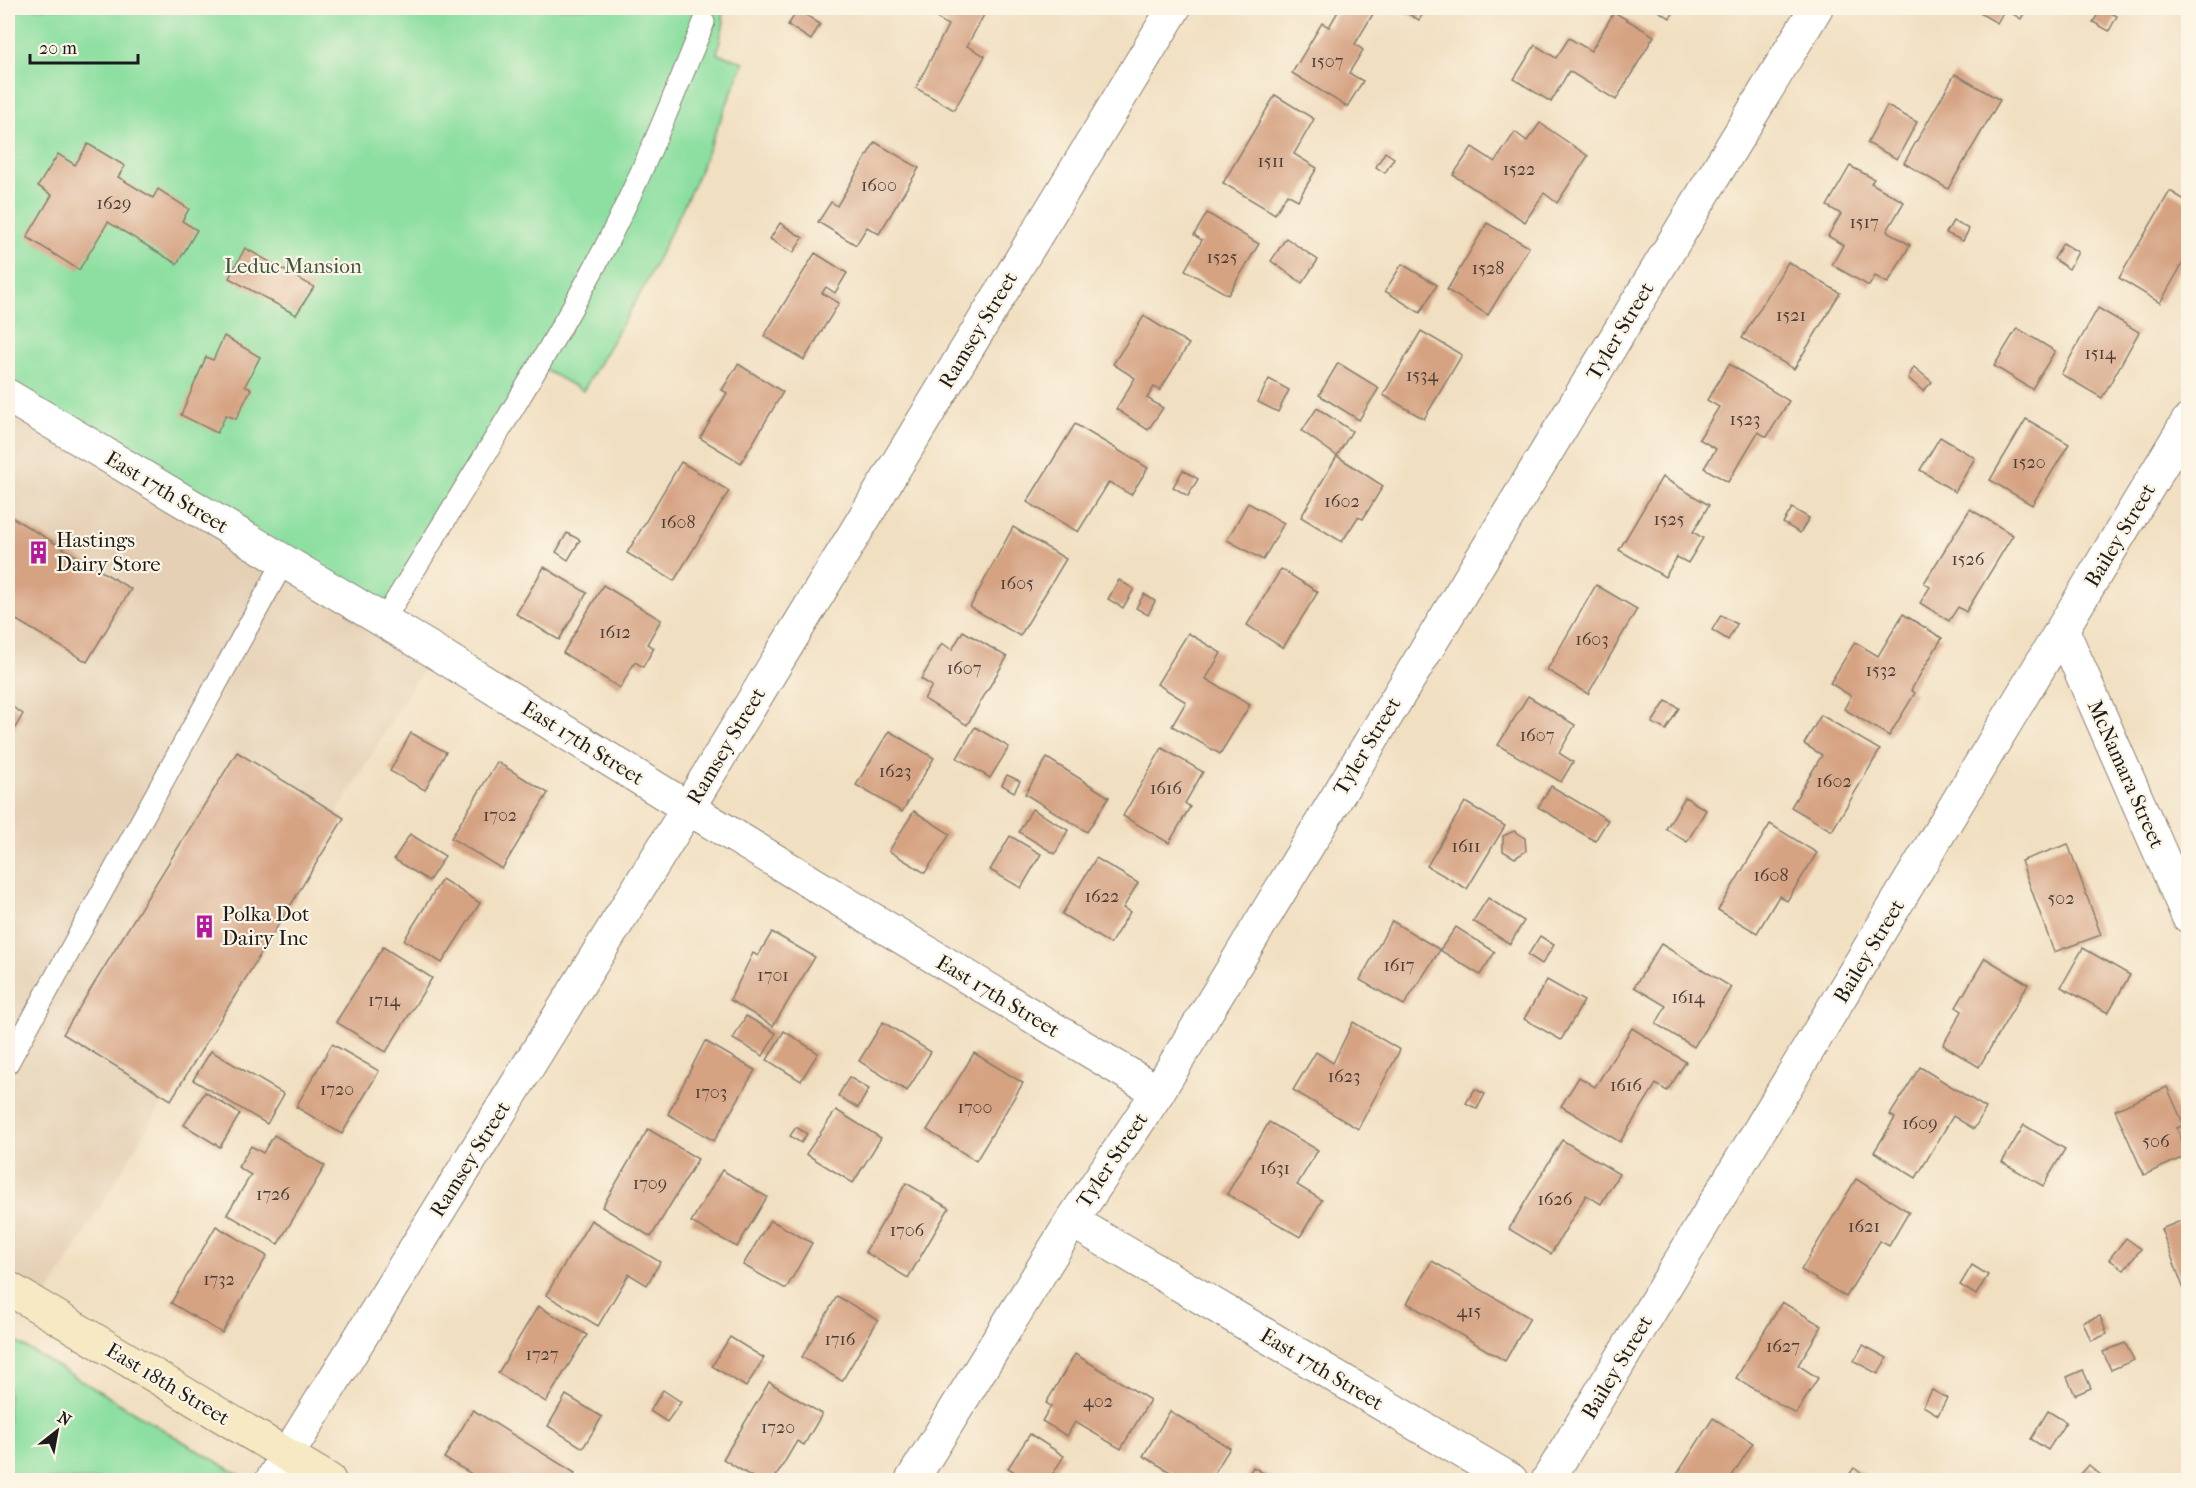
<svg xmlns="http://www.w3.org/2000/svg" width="2196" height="1488" font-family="'IM FELL French Canon',serif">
<rect width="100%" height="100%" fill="#fcf5e5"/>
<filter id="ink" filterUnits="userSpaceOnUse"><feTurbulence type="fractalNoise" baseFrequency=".0167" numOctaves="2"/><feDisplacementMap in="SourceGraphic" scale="12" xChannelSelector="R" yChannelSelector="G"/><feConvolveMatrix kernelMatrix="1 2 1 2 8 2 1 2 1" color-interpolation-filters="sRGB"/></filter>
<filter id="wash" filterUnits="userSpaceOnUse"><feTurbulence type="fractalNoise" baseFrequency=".008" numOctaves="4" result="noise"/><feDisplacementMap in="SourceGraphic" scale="24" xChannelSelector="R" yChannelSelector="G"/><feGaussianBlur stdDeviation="1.35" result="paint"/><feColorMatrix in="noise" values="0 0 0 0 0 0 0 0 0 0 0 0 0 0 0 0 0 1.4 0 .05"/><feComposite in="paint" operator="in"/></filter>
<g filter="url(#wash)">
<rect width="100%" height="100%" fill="#f1dfc1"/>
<!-- built -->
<path fill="#e5d0b5" d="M8 396 434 651 40 1307 8 1288Z"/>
<!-- green -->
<g fill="#8cdfa0" stroke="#547e5e" stroke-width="1.5">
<path d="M8 8H721L724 22 717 54 744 62 695 182 644 287 583 391 538 366 384 620 8 396Z"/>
<path d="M8 1337 241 1476 238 1480H8Z"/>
</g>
<g id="blocks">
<!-- building -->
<g fill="#d5a282">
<path d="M941 8H975L985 13 967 46 985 56 954 110 916 88 948 25 935 17Z"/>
<path d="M1340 8H1362L1373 14 1355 44 1363 50 1349 73 1363 81 1347 107 1292 73 1322 23 1329 27Z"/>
<path d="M1398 8H1427L1419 20Z"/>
<path d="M1653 8H1677L1670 18Z"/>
<path d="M1971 8H2027L2021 19 2005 9 1997 23Z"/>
<path d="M2102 8 2117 16 2109 31 2093 22Z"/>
<path d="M798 10 820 24 811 40 788 25Z"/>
<path d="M1614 12 1654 36 1616 100 1569 71 1551 102 1514 79 1535 45 1556 58 1569 38 1591 51Z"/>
<path d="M1955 74 2000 100 1948 189 1904 163Z"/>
<path d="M1275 95 1314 119 1294 154 1317 168 1298 200 1287 194 1275 214 1223 183Z"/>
<path d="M1887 106 1917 122 1897 159 1867 143Z"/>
<path d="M1540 123 1588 156 1557 203 1544 193 1525 222 1453 175 1472 147 1495 162 1515 132 1527 141Z"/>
<path d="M875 142 919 168 879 234 867 227 856 245 818 222 831 202 837 206Z"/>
<path d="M88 144 125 166 118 177 153 198 158 189 189 209 182 221 197 230 177 264 108 222 79 270 27 237 52 195 38 186 58 154 75 165Z"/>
<path d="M1385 152 1394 158 1385 173 1376 167Z"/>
<path d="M1850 166 1874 179 1871 183 1904 202 1887 231 1910 245 1888 283 1875 276 1869 286 1832 265 1843 245 1828 236 1841 214 1827 206Z"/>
<path d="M2170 191 2188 202V254L2160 303 2119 278Z"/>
<path d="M1207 213 1259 244 1228 295 1185 270 1202 240 1194 235Z"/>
<path d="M1953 221 1969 229 1963 241 1946 233Z"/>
<path d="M780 223 803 238 793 253 770 239Z"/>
<path d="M1487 223 1529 247 1488 315 1447 290Z"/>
<path d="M1286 238 1318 260 1302 283 1271 261Z"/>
<path d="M2063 243 2078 252 2069 269 2054 259Z"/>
<path d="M245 248 314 287 296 315 229 278Z"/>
<path d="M815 253 847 273 835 293 826 287 822 293 839 303 804 360 764 336Z"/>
<path d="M1788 262 1840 293 1794 369 1742 338Z"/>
<path d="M1402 264 1437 285 1420 313 1385 291Z"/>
<path d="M2098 308 2139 332 2102 398 2061 374Z"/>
<path d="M1144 316 1189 344 1160 390 1154 387 1147 398 1163 408 1148 430 1116 409 1135 378 1113 364Z"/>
<path d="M2017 328 2055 351 2032 389 1994 366Z"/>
<path d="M1421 331 1462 355 1424 419 1383 395Z"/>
<path d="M224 336 260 357 245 386 251 389 236 419 226 415 217 433 181 415 206 357 213 360Z"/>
<path d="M1338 363 1379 388 1359 420 1319 395Z"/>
<path d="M738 364 783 392 741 463 700 438 727 393 722 390Z"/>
<path d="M1729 364 1789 401 1767 437 1758 432 1728 482 1704 468 1716 449 1699 439 1719 407 1707 400Z"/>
<path d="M1914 367 1932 382 1923 391 1908 378Z"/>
<path d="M1269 379 1289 390 1278 412 1258 402Z"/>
<path d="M1317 408 1352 431 1337 456 1302 431Z"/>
<path d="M2026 419 2069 444 2032 505 1990 480Z"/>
<path d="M1075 424 1148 468 1131 495 1109 482 1078 532 1027 502Z"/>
<path d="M1940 437 1975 458 1955 492 1920 470Z"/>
<path d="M1337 456 1383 486 1363 519 1358 517 1342 542 1301 517Z"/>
<path d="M681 462 729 491 674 581 627 553Z"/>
<path d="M1183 470 1198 479 1188 496 1173 487Z"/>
<path d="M1662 477 1709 505 1693 532 1703 538 1688 563 1677 557 1665 577 1619 550Z"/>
<path d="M1248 503 1284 523 1263 560 1227 540Z"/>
<path d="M1792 508 1809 518 1800 533 1783 523Z"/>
<path d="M1970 509 2013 535 1966 612 1958 607 1949 621 1920 603 1930 587 1924 583Z"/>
<path d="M8 515 131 589 87 662 8 615Z"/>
<path d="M1013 527 1066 559 1020 636 970 607Z"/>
<path d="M567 533 580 540 568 560 556 552Z"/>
<path d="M544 567 587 593 559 640 516 614Z"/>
<path d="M1281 569 1318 592 1283 648 1247 625Z"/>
<path d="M1119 580 1134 589 1123 608 1108 599Z"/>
<path d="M603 585 661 620 647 644 654 648 643 667 635 662 620 688 563 653Z"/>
<path d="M1596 585 1637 609 1588 694 1547 670Z"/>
<path d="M1144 594 1155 601 1148 615 1136 608Z"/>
<path d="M1903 614 1942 638 1911 690 1915 693 1889 736 1844 709 1851 696 1830 683 1855 642 1878 656Z"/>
<path d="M1721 615 1737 624 1728 640 1712 630Z"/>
<path d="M963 631 1007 657 967 725 924 699 932 686 921 679 942 643 952 650Z"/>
<path d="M1188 633 1221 653 1206 679 1250 705 1220 754 1172 726 1186 702 1157 684Z"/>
<path d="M1528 696 1575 725 1559 753 1573 762 1561 782 1498 745Z"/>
<path d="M1666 701 1679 708 1666 730 1652 723Z"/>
<path d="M8 704 23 714 8 740Z"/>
<path d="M1821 715 1880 750 1832 831 1791 807 1822 755 1804 744Z"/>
<path d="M975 727 1009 747 990 778 957 758Z"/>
<path d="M889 731 934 758 902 812 856 785Z"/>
<path d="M411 733 446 752 425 790 390 771Z"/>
<path d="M1162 748 1203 772 1185 803 1190 807 1169 843 1123 816Z"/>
<path d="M237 752 344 818 171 1100 63 1034Z"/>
<path d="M1047 758 1109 797 1087 832 1025 794Z"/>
<path d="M497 762 548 793 502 869 451 838Z"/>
<path d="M1007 775 1020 781 1014 792 1002 785Z"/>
<path d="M1551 786 1608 820 1595 841 1538 807Z"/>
<path d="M1685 797 1706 810 1687 842 1666 829Z"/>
<path d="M1465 802 1505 826 1467 889 1427 866Z"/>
<path d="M1032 809 1068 830 1055 854 1019 832Z"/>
<path d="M914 811 950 834 925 873 889 851Z"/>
<path d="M1770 824 1817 853 1787 901 1779 896 1757 933 1718 910Z"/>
<path d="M1514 831 1525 838 1526 851 1515 858 1503 851V836Z"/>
<path d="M410 834 445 856 429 881 394 859Z"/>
<path d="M1010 836 1041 854 1021 888 990 870Z"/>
<path d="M2068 844 2101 935 2054 952 2021 861Z"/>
<path d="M1096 858 1138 883 1123 908 1130 912 1110 944 1062 914Z"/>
<path d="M442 879 480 903 442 963 404 940Z"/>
<path d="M1488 898 1524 921 1510 944 1473 921Z"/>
<path d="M1392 921 1440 950 1456 927 1495 952 1480 975 1440 950 1404 1005 1360 980Z"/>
<path d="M772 932 815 957 773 1026 730 1000 753 953 758 956Z"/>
<path d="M1540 936 1554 945 1542 964 1528 955Z"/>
<path d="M1661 944 1731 987 1694 1047 1656 1024 1666 1006 1634 987Z"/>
<path d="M383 947 432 978 386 1052 336 1022Z"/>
<path d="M2083 948 2130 975 2108 1013 2061 987Z"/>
<path d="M1985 958 2028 984 1979 1067 1943 1045 1962 1011 1956 1007Z"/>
<path d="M1547 980 1584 1001 1561 1040 1524 1019Z"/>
<path d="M746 1016 776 1033 763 1056 733 1039Z"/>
<path d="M883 1022 931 1052 907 1091 859 1061Z"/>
<path d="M1353 1022 1400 1050 1358 1129 1293 1090 1316 1052 1333 1063Z"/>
<path d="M1632 1028 1686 1062 1667 1091 1656 1084 1620 1142 1561 1106 1579 1077 1595 1087Z"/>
<path d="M784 1031 818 1053 801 1081 767 1060Z"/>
<path d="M705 1041 755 1070 714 1141 668 1114Z"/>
<path d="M332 1044 379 1071 342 1134 296 1107Z"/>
<path d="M211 1051 284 1094 267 1124 193 1080Z"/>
<path d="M974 1053 1023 1083 976 1161 927 1130Z"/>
<path d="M1920 1067 1986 1108 1974 1129 1953 1116 1916 1178 1874 1152 1895 1118 1890 1115Z"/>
<path d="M849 1077 869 1089 858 1108 838 1096Z"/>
<path d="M2167 1087 2184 1125 2177 1128 2188 1155 2144 1175 2115 1110Z"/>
<path d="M1475 1089 1485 1094 1477 1109 1466 1103Z"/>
<path d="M205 1092 240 1114 220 1147 184 1125Z"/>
<path d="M836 1110 881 1138 853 1183 806 1154Z"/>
<path d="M1269 1122 1318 1150 1297 1185 1322 1200 1300 1237 1227 1194Z"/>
<path d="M2024 1125 2065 1149 2043 1186 2002 1162Z"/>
<path d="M796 1127 807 1134 801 1143 790 1136Z"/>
<path d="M648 1129 698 1159 651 1237 602 1207Z"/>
<path d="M274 1135 325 1166 278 1244 227 1214 251 1175 238 1167 251 1146 263 1153Z"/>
<path d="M1562 1140 1619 1174 1601 1204 1586 1195 1551 1254 1509 1229Z"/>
<path d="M722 1170 767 1197 737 1247 691 1222Z"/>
<path d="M1856 1179 1909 1212 1889 1246 1880 1241 1846 1297 1801 1270Z"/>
<path d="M906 1183 949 1208 908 1278 865 1252Z"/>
<path d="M2188 1218V1300L2161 1229Z"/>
<path d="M591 1220 660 1262 647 1285 629 1274 598 1326 546 1295Z"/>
<path d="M770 1220 812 1243 786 1289 743 1265Z"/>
<path d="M216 1226 267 1256 222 1333 171 1303Z"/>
<path d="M2126 1238 2141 1249 2124 1270 2109 1259Z"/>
<path d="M1432 1261 1530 1318 1505 1361 1407 1303Z"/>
<path d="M1972 1265 1988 1275 1976 1295 1960 1285Z"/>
<path d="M837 1296 878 1320 842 1381 802 1357Z"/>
<path d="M1782 1302 1822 1326 1798 1365 1818 1378 1796 1414 1736 1378Z"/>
<path d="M538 1306 587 1335 546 1402 498 1373Z"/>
<path d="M2100 1316 2107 1334 2091 1341 2083 1322Z"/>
<path d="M730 1337 764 1358 746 1387 712 1366Z"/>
<path d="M2125 1343 2134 1360 2111 1370 2103 1352Z"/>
<path d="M1863 1345 1887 1358 1878 1374 1854 1361Z"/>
<path d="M1075 1354 1150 1400 1121 1449 1075 1422 1067 1436 1042 1421 1051 1406 1046 1403Z"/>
<path d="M2083 1370 2091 1388 2075 1395 2067 1377Z"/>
<path d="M769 1382 822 1414 804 1445 797 1441 774 1480H757L723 1459Z"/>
<path d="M663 1390 681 1402 667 1422 650 1411Z"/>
<path d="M1932 1390 1947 1398 1938 1415 1923 1406Z"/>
<path d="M566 1395 602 1417 583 1448 548 1426Z"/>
<path d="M473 1410 575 1473 571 1480H482L444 1458Z"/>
<path d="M1170 1411 1230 1448 1210 1480H1184L1143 1456Z"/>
<path d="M2048 1411 2066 1422 2048 1450 2031 1439Z"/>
<path d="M1713 1418 1753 1443 1730 1479 1733 1480H1677L1674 1479Z"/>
<path d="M1030 1434 1064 1456 1049 1480H1028L1008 1468Z"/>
<path d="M2089 1465 2104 1478 2102 1480H2085L2079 1476Z"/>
<path d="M1253 1467 1276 1480H1245Z"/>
<path d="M1854 1468 1871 1480H1845Z"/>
</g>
</g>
</g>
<g filter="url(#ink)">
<use href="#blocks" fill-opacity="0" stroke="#867e6e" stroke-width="1.5"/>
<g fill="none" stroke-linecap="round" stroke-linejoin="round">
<defs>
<g id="lane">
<path d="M384 620C454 504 528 389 593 270 636 190 670 106 704 22"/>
<path d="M8 1063 284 561"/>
</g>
<g id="street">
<path d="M8 396 434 651 688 808 1158 1092"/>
<path d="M2063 631 2188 916"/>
<path d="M1072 1221 1511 1480"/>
<path d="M272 1480 688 808 1174 8"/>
<path d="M912 1480 1072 1221 1158 1092 1816 8"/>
<path d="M1548 1480 2188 421"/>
</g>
<path id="secondary" d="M8 1288 329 1480"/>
</defs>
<!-- lane casing -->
<use href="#lane" stroke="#867e6e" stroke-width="23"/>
<!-- street casing -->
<use href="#street" stroke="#867e6e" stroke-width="35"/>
<!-- secondary casing -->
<use href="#secondary" stroke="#867e6e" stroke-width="35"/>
<!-- lane -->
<use href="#lane" stroke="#fff" stroke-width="21"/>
<!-- street -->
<use href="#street" stroke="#fff" stroke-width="33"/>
<!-- secondary -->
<use href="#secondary" stroke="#f7e9c3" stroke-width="33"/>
</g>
</g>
<!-- icons -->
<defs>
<symbol id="building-bare" viewBox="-9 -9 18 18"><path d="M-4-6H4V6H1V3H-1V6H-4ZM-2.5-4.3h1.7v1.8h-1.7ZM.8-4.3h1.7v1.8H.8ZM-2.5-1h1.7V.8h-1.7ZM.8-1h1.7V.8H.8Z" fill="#b5179e" stroke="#fcf5e5" stroke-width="2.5" paint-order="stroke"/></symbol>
</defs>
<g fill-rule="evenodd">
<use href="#building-bare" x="22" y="536" width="33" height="33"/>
<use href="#building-bare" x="188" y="910" width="33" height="33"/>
</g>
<g text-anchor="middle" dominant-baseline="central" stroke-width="4.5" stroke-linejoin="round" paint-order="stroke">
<!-- number labels -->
<g font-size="18" fill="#4a3e36">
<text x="1327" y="61">1507</text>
<text x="1271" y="161">1511</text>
<text x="1519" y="169">1522</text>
<text x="879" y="185">1600</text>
<text x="114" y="203">1629</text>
<text x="1864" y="222">1517</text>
<text x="1222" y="257">1525</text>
<text x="1488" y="268">1528</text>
<text x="1791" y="315">1521</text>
<text x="2100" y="353">1514</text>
<text x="1422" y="375">1534</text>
<text x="1745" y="419">1523</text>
<text x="2029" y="462">1520</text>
<text x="1342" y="501">1602</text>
<text x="1669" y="519">1525</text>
<text x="678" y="522">1608</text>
<text x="1968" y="559">1526</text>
<text x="1017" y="583">1605</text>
<text x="615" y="632">1612</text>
<text x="1592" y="639">1603</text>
<text x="964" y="668">1607</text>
<text x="1881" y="670">1532</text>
<text x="1537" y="735">1607</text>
<text x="895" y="771">1623</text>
<text x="1834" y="781">1602</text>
<text x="1166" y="788">1616</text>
<text x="500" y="815">1702</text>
<text x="1466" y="846">1611</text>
<text x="1771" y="875">1608</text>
<text x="1102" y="896">1622</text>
<text x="2061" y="898">502</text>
<text x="1399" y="965">1617</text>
<text x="773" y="975">1701</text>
<text x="1688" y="997">1614</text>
<text x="384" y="1000">1714</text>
<text x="1344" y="1076">1623</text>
<text x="1626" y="1085">1616</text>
<text x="337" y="1089">1720</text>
<text x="711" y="1092">1703</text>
<text x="975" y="1107">1700</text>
<text x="1920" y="1123">1609</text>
<text x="2156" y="1141">506</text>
<text x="1275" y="1168">1631</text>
<text x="650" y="1183">1709</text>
<text x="273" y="1194">1726</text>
<text x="1555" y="1199">1626</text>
<text x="1864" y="1226">1621</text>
<text x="907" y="1230">1706</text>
<text x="219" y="1279">1732</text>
<text x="1469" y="1311">415</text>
<text x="840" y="1339">1716</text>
<text x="1783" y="1346">1627</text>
<text x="542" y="1354">1727</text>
<text x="1098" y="1401">402</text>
<text x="778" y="1427">1720</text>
</g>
<!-- park labels -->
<g font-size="21" fill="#3e5644" stroke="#fcf5e5">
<text x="293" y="266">Leduc Mansion</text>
</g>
<!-- street labels -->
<g font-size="21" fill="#1c1c1c" stroke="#fcf5e5">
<text transform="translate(978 330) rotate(-59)">Ramsey Street</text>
<text transform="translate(1620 331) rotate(-59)">Tyler Street</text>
<text transform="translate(167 492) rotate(31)">East 17th Street</text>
<text transform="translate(2120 535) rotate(-59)">Bailey Street</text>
<text transform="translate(583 743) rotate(32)">East 17th Street</text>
<text transform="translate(726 746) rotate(-59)">Ramsey Street</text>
<text transform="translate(1367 746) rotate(-59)">Tyler Street</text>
<text transform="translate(2126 774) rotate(66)">McNamara Street</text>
<text transform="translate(1869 951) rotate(-59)">Bailey Street</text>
<text transform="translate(998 996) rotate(31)">East 17th Street</text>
<text transform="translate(470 1159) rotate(-58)">Ramsey Street</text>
<text transform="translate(1112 1160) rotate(-56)">Tyler Street</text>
<text transform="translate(1617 1367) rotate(-59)">Bailey Street</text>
<text transform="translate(1322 1369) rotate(31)">East 17th Street</text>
<text transform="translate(168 1384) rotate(31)">East 18th Street</text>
</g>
<!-- poi labels -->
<g font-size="21" fill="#1c1c1c" stroke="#fcf5e5" text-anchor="start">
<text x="56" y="540">Hastings<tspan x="56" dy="24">Dairy Store</tspan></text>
<text x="222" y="914">Polka Dot<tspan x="222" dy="24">Dairy Inc</tspan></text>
</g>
</g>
<!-- margin -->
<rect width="2196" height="1488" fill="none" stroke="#fcf5e5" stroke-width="30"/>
<!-- north arrow -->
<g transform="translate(57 1431) rotate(31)" stroke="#fcf5e5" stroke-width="4.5" paint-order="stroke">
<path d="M0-4.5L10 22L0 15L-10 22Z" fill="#1c1c1c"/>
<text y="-9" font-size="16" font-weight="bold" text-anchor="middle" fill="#1c1c1c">N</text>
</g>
<!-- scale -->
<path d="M30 54v9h108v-9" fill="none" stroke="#1c1c1c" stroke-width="3"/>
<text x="39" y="54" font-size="18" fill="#1c1c1c" stroke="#fcf5e5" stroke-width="4.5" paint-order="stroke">20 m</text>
</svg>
